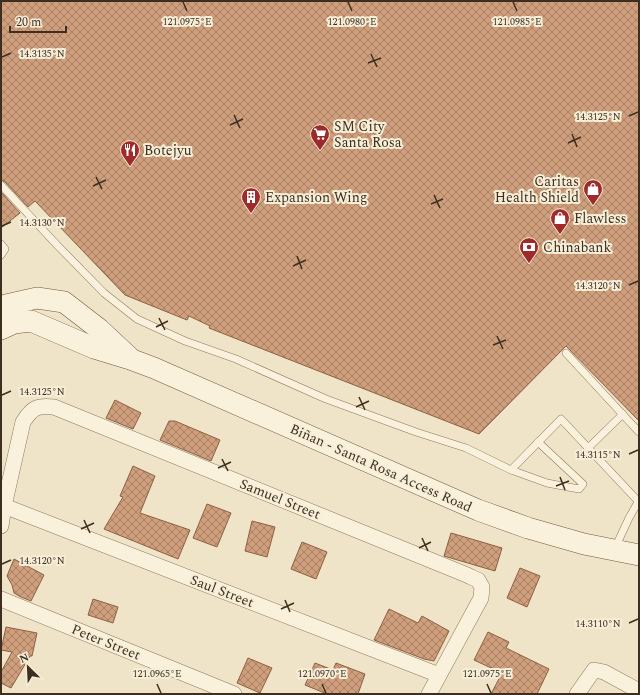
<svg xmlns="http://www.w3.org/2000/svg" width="640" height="695" font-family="Spectral,serif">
<defs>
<pattern id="building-cross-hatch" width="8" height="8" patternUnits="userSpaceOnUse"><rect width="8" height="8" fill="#cf9f7d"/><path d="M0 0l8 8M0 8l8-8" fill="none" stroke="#a98266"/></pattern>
</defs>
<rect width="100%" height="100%" fill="#f0e4c8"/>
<!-- building -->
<g fill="url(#building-cross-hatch)" stroke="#8d5f41">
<path d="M1 1H639V421L566 346 479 434 209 328 210 326 189 316 187 320 125 295 35 201 28 207 5 182 1 180Z"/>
<path d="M1 192 20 213 1 228Z"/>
<path d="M115 400 141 413 133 429 106 418Z"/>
<path d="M169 421H175L220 440 211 461 160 440Z"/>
<path d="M133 466 155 476 140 513 190 530 178 559 104 529 123 497 120 496Z"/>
<path d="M207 504 231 513 217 547 193 538Z"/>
<path d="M252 521 275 527 267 557 245 551Z"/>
<path d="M451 533 502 548 495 571 444 556Z"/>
<path d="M302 542 327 552 316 579 291 569Z"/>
<path d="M14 559 44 575 31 601 21 597 14 593 12 585 7 576Z"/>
<path d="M520 568 540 576 527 607 507 598Z"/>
<path d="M93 599 118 607 113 623 88 615Z"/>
<path d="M389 609 418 623 422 616 449 631 434 661 424 659 374 640Z"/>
<path d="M6 627 37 633 32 656H30L11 688 1 683V672L12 652 1 650Z"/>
<path d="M488 632 509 642 506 648 549 669 537 694H491L502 673 474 660Z"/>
<path d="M248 658 272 668 260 693 237 683Z"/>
<path d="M315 663 333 670 336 663 365 674 358 694H327L305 685Z"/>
</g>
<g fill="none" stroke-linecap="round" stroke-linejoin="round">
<defs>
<g id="service">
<path d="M1 185 57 245 104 293 137 319 185 341 236 359 326 399 416 432 466 448 511 470 547 483 579 489 583 484 538 442"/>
<path d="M1 244 5 249 1 255"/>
<path d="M566 353 639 432"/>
<path d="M588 448 623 414"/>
<path d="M511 470 561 419 639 502"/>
<path d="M615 548 629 518 638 502"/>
</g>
<g id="minor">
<path d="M4 506 439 675"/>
<path d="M1 526 4 506 23 422C32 408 37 405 54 407L467 575 471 577 478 580 482 587 481 598 429 694"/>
<path d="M1 599 234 694"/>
<path d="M577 694 594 670 604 672 639 691"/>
</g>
<g id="secondary">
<path d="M1 309 6 305 37 298 64 302 99 329 129 357"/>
<path d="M1 329 14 323 31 321 94 348 130 359 154 368 478 510 528 528 584 544 639 555"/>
</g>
</defs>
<!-- service casing -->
<use href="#service" stroke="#8d765c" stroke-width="8"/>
<!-- minor casing -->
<use href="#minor" stroke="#8d765c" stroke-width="16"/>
<!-- secondary casing -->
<use href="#secondary" stroke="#6f573f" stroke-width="22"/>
<!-- service -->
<use href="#service" stroke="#faf1dc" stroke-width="7"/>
<!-- minor -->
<use href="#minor" stroke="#faf1dc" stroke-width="15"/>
<!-- secondary -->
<use href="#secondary" stroke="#faf1dc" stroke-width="21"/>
</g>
<!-- ticks -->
<path fill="none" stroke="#3d2e20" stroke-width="1.5" d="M183 2 187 11M348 2 352 11M513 2 517 11M371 54 377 67M2 57 11 53M368 63 381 58M234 115 240 128M629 116 638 112M230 125 243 119M572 134 577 147M568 143 581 137M96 177 102 189M93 186 106 180M434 195 440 208M431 204 443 199M2 226 11 222M297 256 302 269M293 266 306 260M629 285 638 281M159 318 165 330M156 327 168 321M497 336 503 349M493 345 506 340M2 395 11 391M359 397 365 410M356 407 369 401M629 454 638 450M222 459 228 471M218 468 231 462M560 477 565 490M556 486 569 481M84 520 90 533M81 529 94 523M422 538 428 551M419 548 431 542M2 564 11 560M285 600 290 612M281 609 294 603M629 623 638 619M157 684 161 693M322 684 326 693M487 684 491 693"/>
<!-- icons -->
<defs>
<symbol id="supermarket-pin" viewBox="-11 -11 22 30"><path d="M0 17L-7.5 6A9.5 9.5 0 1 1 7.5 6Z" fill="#9e2a2b" stroke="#f7eed8"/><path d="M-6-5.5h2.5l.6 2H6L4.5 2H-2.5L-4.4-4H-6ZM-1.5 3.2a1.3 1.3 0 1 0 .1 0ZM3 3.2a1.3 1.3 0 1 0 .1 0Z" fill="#fff"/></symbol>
<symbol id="restaurant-pin" viewBox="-11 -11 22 30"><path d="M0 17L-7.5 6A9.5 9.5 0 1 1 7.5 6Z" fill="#9e2a2b" stroke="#f7eed8"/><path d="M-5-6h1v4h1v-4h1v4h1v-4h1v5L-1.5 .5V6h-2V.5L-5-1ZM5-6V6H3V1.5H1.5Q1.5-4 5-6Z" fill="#fff"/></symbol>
<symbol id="shop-pin" viewBox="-11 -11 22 30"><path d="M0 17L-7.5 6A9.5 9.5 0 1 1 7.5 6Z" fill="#9e2a2b" stroke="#f7eed8"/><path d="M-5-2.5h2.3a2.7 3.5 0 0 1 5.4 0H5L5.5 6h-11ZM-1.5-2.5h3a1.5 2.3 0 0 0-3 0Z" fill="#fff"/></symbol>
<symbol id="building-pin" viewBox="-11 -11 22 30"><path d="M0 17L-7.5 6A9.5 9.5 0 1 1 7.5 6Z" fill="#9e2a2b" stroke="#f7eed8"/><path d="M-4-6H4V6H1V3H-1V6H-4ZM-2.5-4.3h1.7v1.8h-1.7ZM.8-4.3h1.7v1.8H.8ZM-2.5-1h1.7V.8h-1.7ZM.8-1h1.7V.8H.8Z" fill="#fff"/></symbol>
<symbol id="bank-pin" viewBox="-11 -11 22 30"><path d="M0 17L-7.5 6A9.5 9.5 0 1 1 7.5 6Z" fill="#9e2a2b" stroke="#f7eed8"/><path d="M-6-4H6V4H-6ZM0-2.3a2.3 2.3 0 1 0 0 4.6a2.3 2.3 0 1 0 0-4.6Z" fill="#fff"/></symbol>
</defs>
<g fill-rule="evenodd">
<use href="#supermarket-pin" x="309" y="123" width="22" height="30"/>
<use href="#restaurant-pin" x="119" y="139" width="22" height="30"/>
<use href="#shop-pin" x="582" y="178" width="22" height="30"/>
<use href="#building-pin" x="240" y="186" width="22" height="30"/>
<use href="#shop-pin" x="549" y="207" width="22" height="30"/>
<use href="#bank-pin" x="518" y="236" width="22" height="30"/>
</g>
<g text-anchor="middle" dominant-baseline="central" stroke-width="4" stroke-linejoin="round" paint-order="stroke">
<!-- poi labels -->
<g font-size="14" fill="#3d2e20" stroke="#f7eed8" text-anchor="start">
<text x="334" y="126">SM City<tspan x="334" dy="16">Santa Rosa</tspan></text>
<text x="144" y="150">Botejyu</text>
<text x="579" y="181" text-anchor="end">Caritas<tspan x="579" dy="16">Health Shield</tspan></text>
<text x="265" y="197">Expansion Wing</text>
<text x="574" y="218">Flawless</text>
<text x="543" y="247">Chinabank</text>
</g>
<!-- street labels -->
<g font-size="14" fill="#3d2e20" stroke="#f7eed8">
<text transform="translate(381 468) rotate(24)">Biñan - Santa Rosa Access Road</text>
<text transform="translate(280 499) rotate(22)">Samuel Street</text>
<text transform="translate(222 591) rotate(21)">Saul Street</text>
<text transform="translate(106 642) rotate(22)">Peter Street</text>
</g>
</g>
<g font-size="10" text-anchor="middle" fill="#3d2e20" stroke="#f7eed8" stroke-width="4" stroke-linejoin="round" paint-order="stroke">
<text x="187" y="25">121.0975°E</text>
<text x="352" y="25">121.0980°E</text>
<text x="517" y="25">121.0985°E</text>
<text x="42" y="57">14.3135°N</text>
<text x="598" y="120">14.3125°N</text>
<text x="42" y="226">14.3130°N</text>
<text x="598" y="289">14.3120°N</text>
<text x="42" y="395">14.3125°N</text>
<text x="598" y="458">14.3115°N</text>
<text x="42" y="564">14.3120°N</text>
<text x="598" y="627">14.3110°N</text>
<text x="157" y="677">121.0965°E</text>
<text x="322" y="677">121.0970°E</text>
<text x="487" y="677">121.0975°E</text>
</g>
<!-- border -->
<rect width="640" height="695" fill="none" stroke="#3d2e20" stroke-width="4"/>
<!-- north arrow -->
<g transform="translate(28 667) rotate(336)" stroke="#f7eed8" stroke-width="3" paint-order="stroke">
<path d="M0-3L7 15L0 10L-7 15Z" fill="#3d2e20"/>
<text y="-6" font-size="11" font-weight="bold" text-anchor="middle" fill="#3d2e20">N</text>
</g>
<!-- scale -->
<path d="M10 26v6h56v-6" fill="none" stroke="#3d2e20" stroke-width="2"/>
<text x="16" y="26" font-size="12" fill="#3d2e20" stroke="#f7eed8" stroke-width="3" paint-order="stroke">20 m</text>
</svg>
